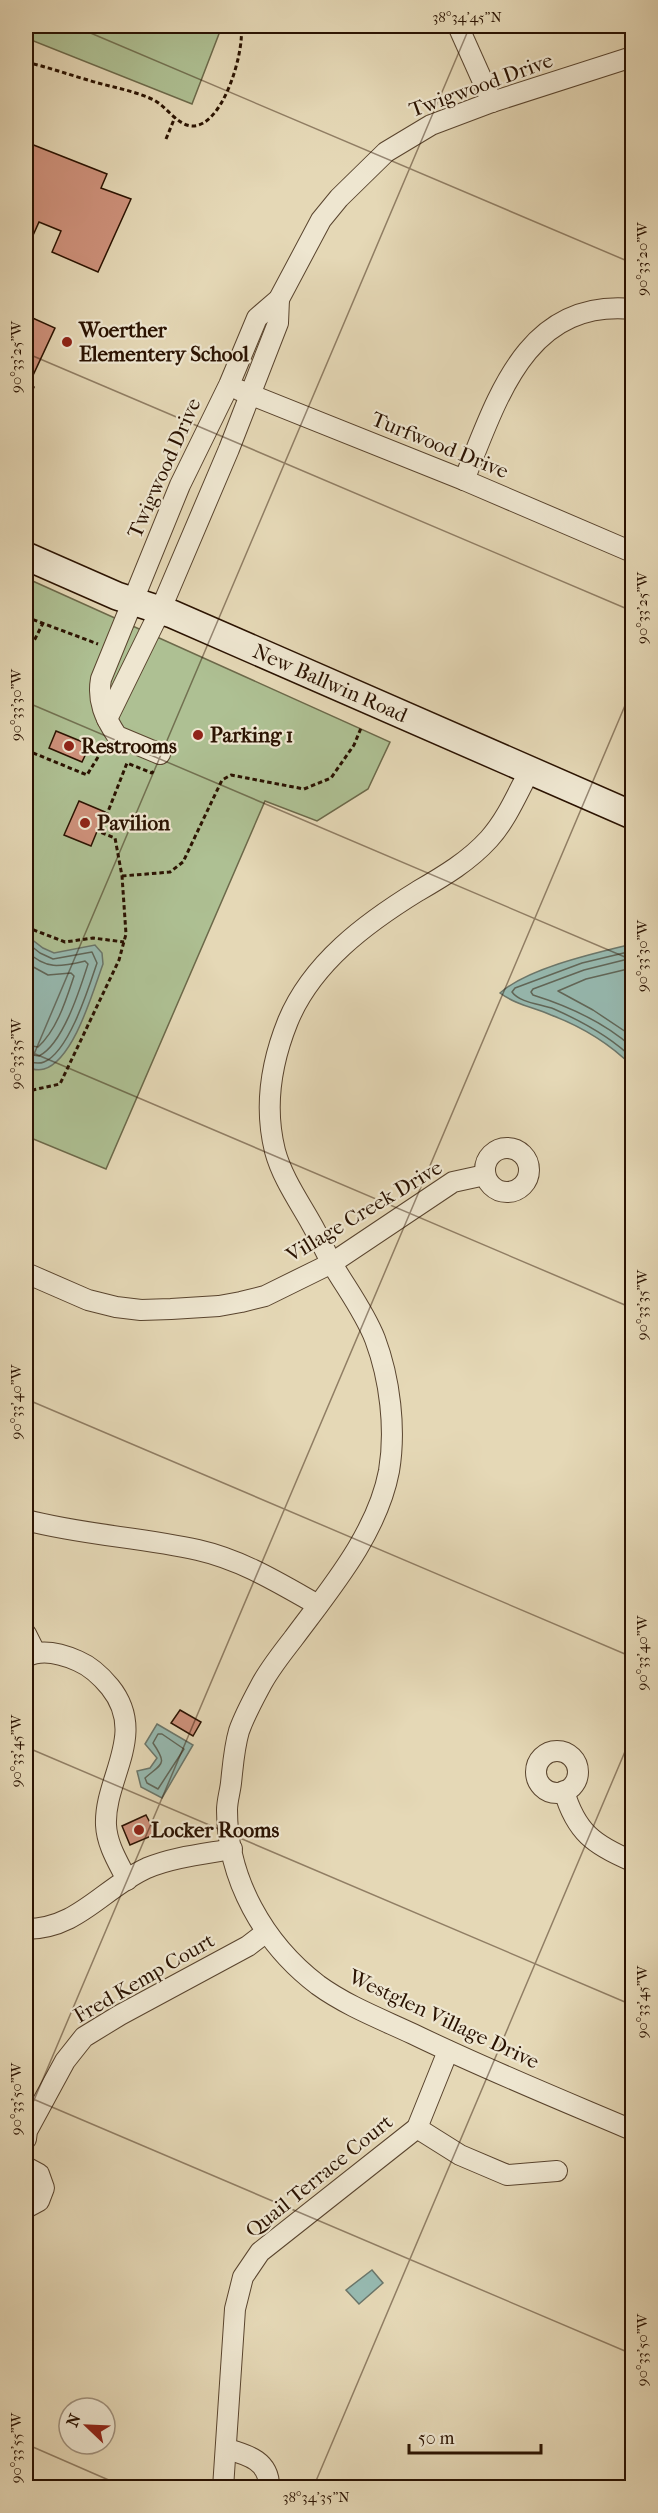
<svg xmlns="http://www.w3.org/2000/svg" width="658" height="2513" font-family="'IM FELL French Canon',serif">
<rect width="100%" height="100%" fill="#e5d8b6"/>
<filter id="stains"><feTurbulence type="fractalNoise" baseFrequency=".00333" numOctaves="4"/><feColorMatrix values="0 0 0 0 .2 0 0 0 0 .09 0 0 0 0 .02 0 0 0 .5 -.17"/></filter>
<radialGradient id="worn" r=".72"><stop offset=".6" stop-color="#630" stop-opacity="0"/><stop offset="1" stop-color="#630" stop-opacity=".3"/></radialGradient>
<!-- green -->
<g fill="#aec093" stroke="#6c694a" stroke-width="1.5">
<path d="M26 26H222L192 104 26 38Z"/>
<path d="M26 578 390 742 368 789 317 821 265 801 106 1169 26 1136Z"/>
</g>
<!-- water -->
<g fill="#96b9b0" stroke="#6b766a" stroke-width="1.5">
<path d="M26 935 43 948 54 953 95 945 102 953 103 964C93 991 74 1060 44 1069 37 1071 31 1069 26 1066Z"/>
<path d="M632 944V1066C610 1044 580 1026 551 1015 533 1007 516 1005 500 993 528 968 595 953 632 944Z"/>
<path d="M157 1724 193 1745 162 1798 141 1787 137 1771 150 1768 157 1758 145 1744Z"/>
<path d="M372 2270 383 2283 359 2304 346 2290Z"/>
</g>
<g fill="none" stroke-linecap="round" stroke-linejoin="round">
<!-- shore -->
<g stroke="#606658" stroke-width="1.5">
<path d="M26 942 40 953 53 959 92 952 97 963C89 987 69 1052 44 1062 37 1065 32 1062 26 1061"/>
<path d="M26 951C47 970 59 967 85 961L88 964C80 989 63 1044 39 1056L26 1054"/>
<path d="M632 951 582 963 515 988 512 992C520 1003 541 1004 554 1009 581 1021 611 1037 632 1058"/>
<path d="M632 958 584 970 533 989 531 992 533 995C568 1006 605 1023 632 1047"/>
<path d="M26 963 48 975 71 973 74 976C66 1000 57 1030 38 1047L26 1045"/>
<path d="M632 968 586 979 558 991 593 1010 632 1036"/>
<path d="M158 1734H162L184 1749 158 1789 147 1783 145 1778C162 1763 168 1765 153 1743Z"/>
</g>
</g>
<!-- building -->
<g fill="#ce917b" stroke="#2a1201" stroke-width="1.5">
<path d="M26 142 107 174 101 188 131 199 98 272 52 252 61 231 39 222 26 251Z"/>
<path d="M26 315 55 328 29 384 34 387 26 406Z"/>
<path d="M56 731 90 745 82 762 49 748Z"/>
<path d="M79 801 105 812 91 846 64 835Z"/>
<path d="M180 1710 201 1722 193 1736 171 1723Z"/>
<path d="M146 1815 156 1834 130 1845 122 1826Z"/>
</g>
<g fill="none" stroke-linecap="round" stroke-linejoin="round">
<defs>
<g id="minor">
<path d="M458 26 492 102"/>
<path d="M239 390 464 480 632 552"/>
<path d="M464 480C497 400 525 299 632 309"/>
<path d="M107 719 160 611 229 449 278 323 279 299"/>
<path d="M160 754 117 736C105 718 97 701 101 679L180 485 229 385 257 318 279 299 321 220 339 198 386 152 431 125 492 102 632 57"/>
<path d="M530 770C517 794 507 819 489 839 469 861 444 876 418 891 366 923 312 963 288 1021 271 1063 264 1107 275 1151 282 1177 298 1200 311 1223 318 1235 324 1249 331 1262 346 1288 364 1311 375 1339 390 1379 396 1429 389 1471 377 1534 330 1589 293 1639 282 1653 271 1667 262 1683 254 1698 245 1714 239 1731 234 1748 233 1765 231 1783 230 1792 227 1801 227 1810 227 1879 264 1944 318 1985 347 2006 381 2019 413 2034 485 2069 559 2099 632 2130"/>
<circle cx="507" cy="1170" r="22"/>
<path d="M26 1273 88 1300 116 1307 141 1310 171 1309 219 1306 241 1302 265 1296 332 1263 453 1182 485 1175"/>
<path d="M26 1520C82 1535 141 1537 198 1550 242 1560 279 1583 318 1605"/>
<path d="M26 1634 35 1652"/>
<path d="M26 1657C42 1648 62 1654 78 1661 92 1667 101 1676 110 1687 148 1734 104 1778 106 1825 107 1845 118 1862 127 1880"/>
<circle cx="557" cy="1772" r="21"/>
<path d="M564 1791C576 1832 594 1845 632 1861"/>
<path d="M26 1929C78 1929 103 1888 147 1868 173 1857 204 1854 232 1849"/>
<path d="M417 2128 460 2155 507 2175 557 2171"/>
<path d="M26 2139 27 2131 65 2061 84 2037 120 2015 248 1946 265 1933"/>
<path d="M26 2167 39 2174 44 2188 39 2201 26 2208"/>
<path d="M227 2449C248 2455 270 2461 269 2488"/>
<path d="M223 2488 235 2309 243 2277 260 2252 417 2128 448 2051"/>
</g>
<g id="secondary">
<path id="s1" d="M26 556 117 596 172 614 632 815"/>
</g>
</defs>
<!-- minor casing -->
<use href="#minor" stroke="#59442e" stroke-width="22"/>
<!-- secondary casing -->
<use href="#secondary" stroke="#2a1201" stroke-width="30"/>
<!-- path -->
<g stroke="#2a1201" stroke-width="3" stroke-dasharray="4.5 3" stroke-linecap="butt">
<path d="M26 62C47 67 67 74 88 80 110 87 133 90 154 100 167 107 177 125 192 126 223 127 245 51 241 26"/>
<path d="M166 139 175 117"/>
<path d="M26 617 98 644"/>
<path d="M26 652 35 639 43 623"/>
<path d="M26 750 87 775 103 749"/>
<path d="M122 876 170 872 183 862 222 780 231 775 304 789 331 778 354 745 361 728"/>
<path d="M26 927 65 942 93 938 124 942"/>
<path d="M26 1088 28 1091 60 1084 119 960 126 934 122 876 115 838 100 832 127 763 152 773 154 770"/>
</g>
<!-- minor -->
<use href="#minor" stroke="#eee6d0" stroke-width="20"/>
<!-- secondary -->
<use href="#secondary" stroke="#eee6d0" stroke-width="27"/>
</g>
<!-- ticks -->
<path fill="none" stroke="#2a1201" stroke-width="1.5" stroke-opacity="0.45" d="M74 26 632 263M26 27V26M26 353 632 611M26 702 632 960M26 1050 632 1308M26 1073 470 26M26 1399 632 1657M26 1747 632 2005M26 2096 632 2354M26 2119 632 689M26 2444 127 2488M313 2488 632 1735"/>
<!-- markers -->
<g fill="#8f2418" stroke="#eee6d0" stroke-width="2">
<circle cx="67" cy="342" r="6"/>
<circle cx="198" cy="735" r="6"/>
<circle cx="69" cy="746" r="6"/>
<circle cx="85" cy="823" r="6"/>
<circle cx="139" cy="1830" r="6"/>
</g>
<g text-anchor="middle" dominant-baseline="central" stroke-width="4.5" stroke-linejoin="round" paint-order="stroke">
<!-- street labels -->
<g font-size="21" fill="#2a1201" stroke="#eee6d0">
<text transform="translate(481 85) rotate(-20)">Twigwood Drive</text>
<text transform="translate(440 445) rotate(22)">Turfwood Drive</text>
<text transform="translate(164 468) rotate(-66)">Twigwood Drive</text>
<text stroke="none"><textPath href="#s1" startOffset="330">New Ballwin Road</textPath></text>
<text transform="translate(364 1211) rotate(-31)">Village Creek Drive</text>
<text transform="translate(144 1978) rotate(-30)">Fred Kemp Court</text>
<text transform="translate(444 2019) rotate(25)">Westglen Village Drive</text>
<text transform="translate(319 2176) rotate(-39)">Quail Terrace Court</text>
</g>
<!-- poi labels -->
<g font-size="21" font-weight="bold" fill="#2a1201" stroke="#eee6d0" text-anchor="start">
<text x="79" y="330">Woerther<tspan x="79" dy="24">Elementery School</tspan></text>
<text x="210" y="735">Parking 1</text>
<text x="81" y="746">Restrooms</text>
<text x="97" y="823">Pavilion</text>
<text x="151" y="1830">Locker Rooms</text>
</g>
</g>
<!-- margin -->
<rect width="658" height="2513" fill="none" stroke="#e5d8b6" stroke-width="66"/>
<!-- north arrow -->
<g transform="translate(87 2426) rotate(293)"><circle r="28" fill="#eee6d0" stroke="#a0917d" stroke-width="1.5"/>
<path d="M0-4.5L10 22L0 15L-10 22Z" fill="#8f2418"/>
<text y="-9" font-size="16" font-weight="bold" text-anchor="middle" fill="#2a1201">N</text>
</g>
<!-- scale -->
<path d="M409 2444v9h132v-9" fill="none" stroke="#2a1201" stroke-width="3"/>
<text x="418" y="2444" font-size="18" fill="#2a1201" stroke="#eee6d0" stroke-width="4.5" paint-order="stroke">50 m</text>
<rect x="33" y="33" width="592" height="2447" fill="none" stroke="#2a1201" stroke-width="2"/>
<g font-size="15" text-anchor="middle" fill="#2a1201">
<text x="467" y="22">38°34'45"N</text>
<text transform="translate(642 259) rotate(-90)" y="5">90°33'20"W</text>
<text transform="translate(16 357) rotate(-90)" y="5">90°33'25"W</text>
<text transform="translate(642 608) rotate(-90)" y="5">90°33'25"W</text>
<text transform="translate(16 705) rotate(-90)" y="5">90°33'30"W</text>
<text transform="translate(642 956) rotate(-90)" y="5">90°33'30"W</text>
<text transform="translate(16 1054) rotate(-90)" y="5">90°33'35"W</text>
<text transform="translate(642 1305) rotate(-90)" y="5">90°33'35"W</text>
<text transform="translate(16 1402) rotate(-90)" y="5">90°33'40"W</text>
<text transform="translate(642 1653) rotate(-90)" y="5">90°33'40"W</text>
<text transform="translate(16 1751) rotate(-90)" y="5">90°33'45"W</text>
<text transform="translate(642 2002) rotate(-90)" y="5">90°33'45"W</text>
<text transform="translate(16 2099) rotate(-90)" y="5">90°33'50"W</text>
<text transform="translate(642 2350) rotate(-90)" y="5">90°33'50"W</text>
<text transform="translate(16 2448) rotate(-90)" y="5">90°33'55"W</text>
<text x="316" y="2502">38°34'35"N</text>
</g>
<rect width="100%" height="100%" filter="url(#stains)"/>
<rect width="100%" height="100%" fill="url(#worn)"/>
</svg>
